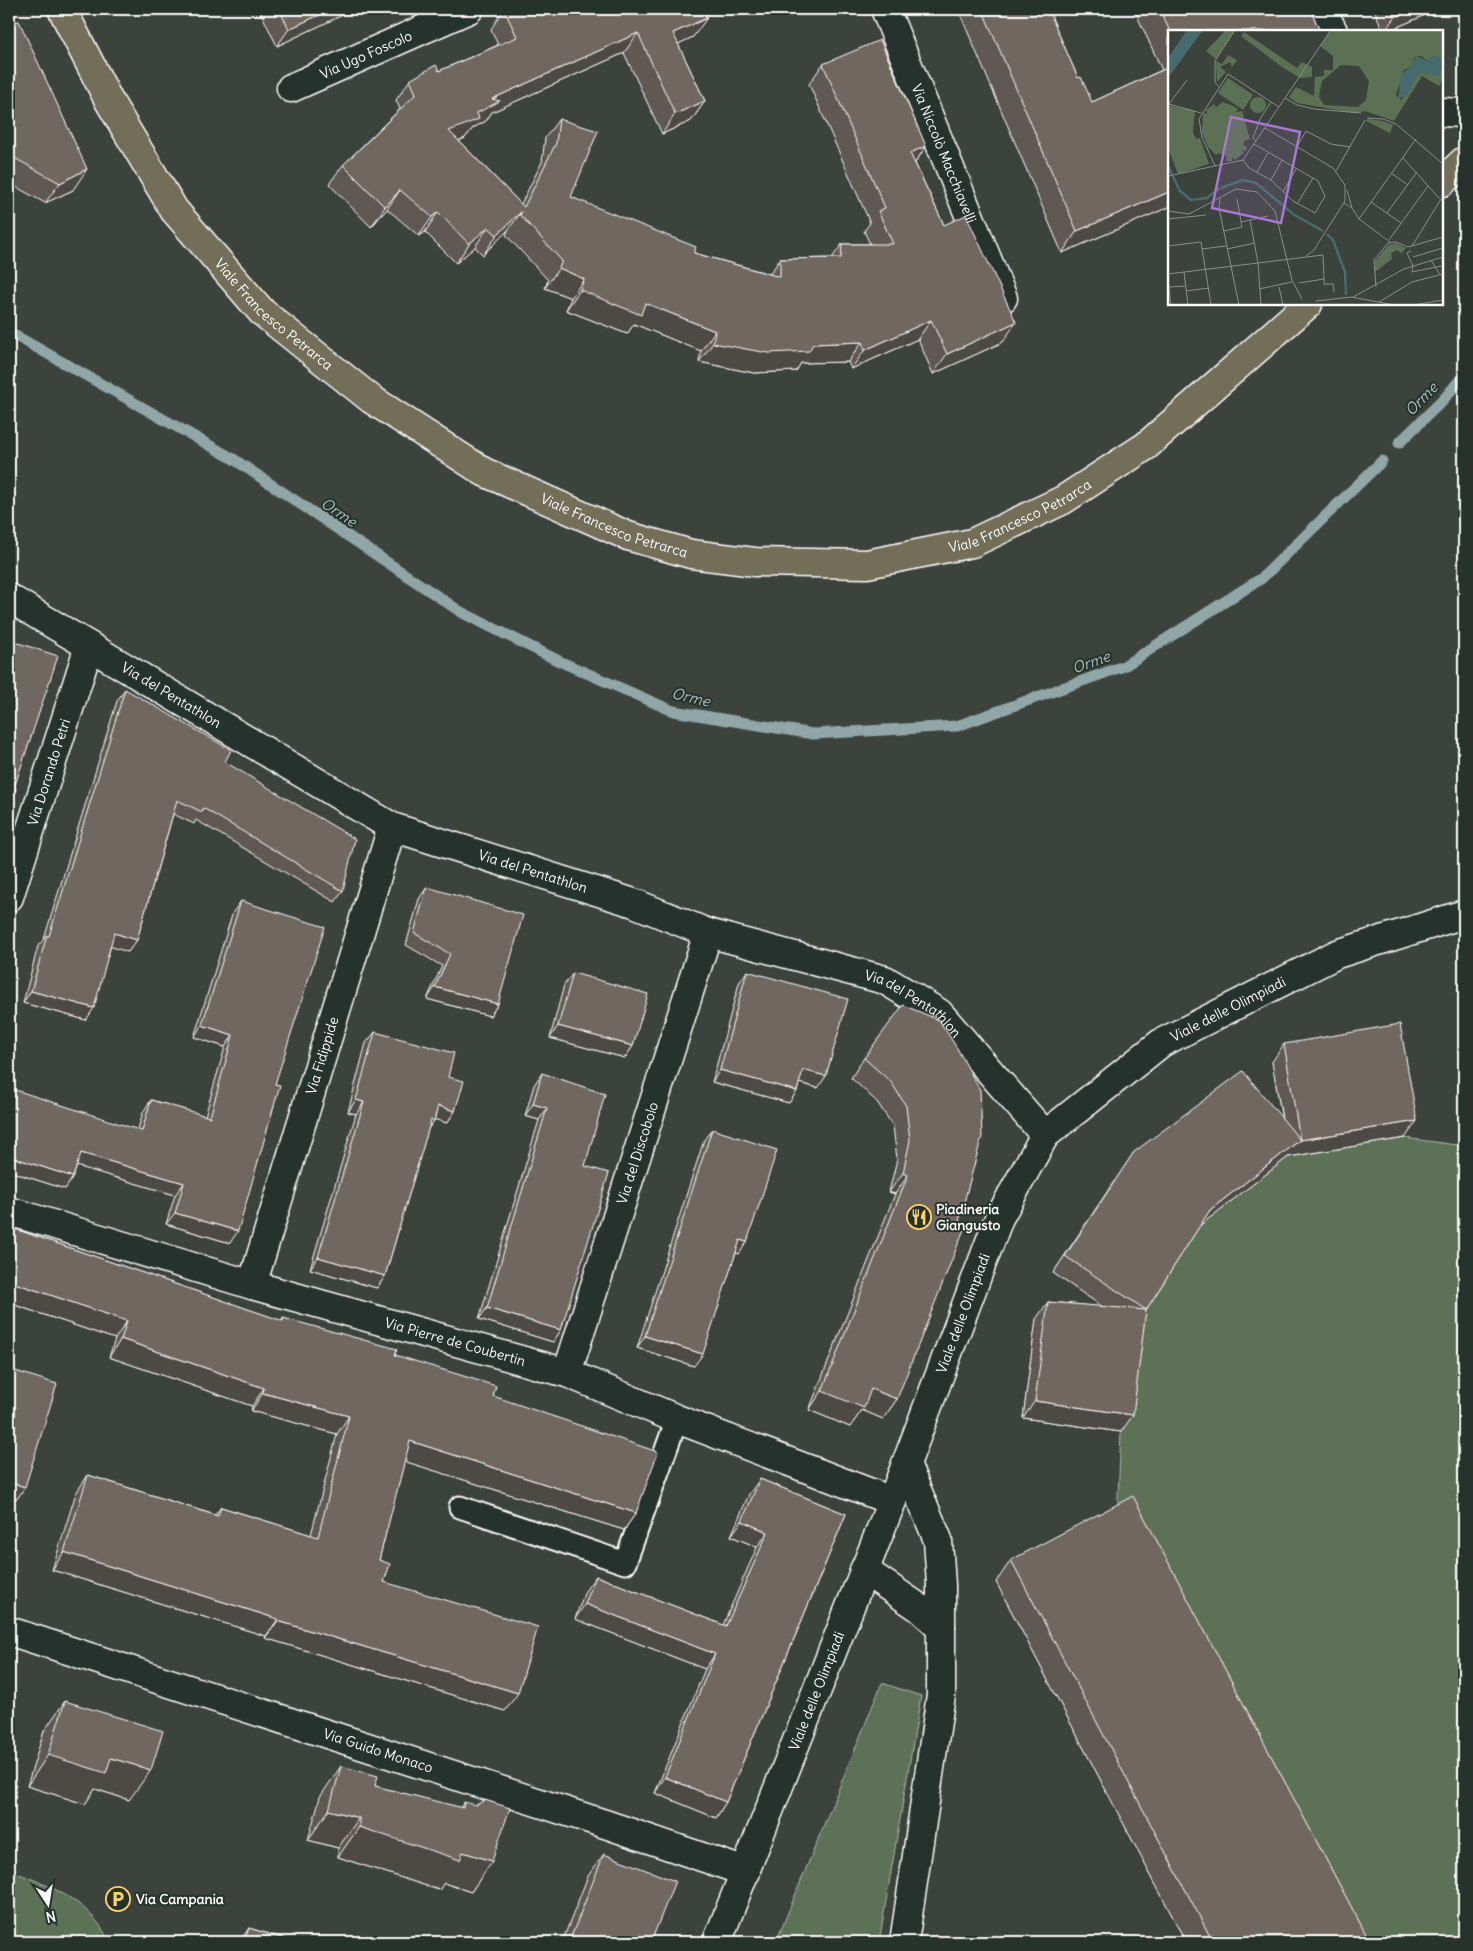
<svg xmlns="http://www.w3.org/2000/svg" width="1473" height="1951" font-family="Delius,sans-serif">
<rect width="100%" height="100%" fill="#3c433d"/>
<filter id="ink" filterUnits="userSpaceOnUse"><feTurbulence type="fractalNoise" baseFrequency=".02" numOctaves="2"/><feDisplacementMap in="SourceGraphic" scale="10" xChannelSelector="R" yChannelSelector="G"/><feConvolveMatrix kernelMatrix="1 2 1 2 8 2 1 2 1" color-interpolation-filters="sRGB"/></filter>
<g filter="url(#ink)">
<!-- green -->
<g fill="#5c7154" stroke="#aeb8aa">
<path d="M1388 1041 1405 1138 1464 1146V1942H1186L996 1582 1117 1518 1121 1432 1023 1418 1036 1319 1133 1327 1053 1273 1114 1181 1288 1156 1272 1062Z"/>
<path d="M882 1683 921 1696 879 1942H776Z"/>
<path d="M9 1870C48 1885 92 1901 109 1942H9Z"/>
</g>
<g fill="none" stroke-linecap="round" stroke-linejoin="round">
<!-- stream -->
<g stroke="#91a6a7" stroke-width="11">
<path d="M9 332 232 458 461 612 559 661 673 711 813 734 957 726 1124 666 1262 578 1382 461"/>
<path d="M1399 443 1443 400 1464 375"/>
</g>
<defs>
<path id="lane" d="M460 1507 625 1563 677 1419"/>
<g id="street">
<path id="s1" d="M885 9 1003 298"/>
<path d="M1322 9 1333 31"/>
<path id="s2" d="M291 88 469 9"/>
<path d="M1442 112 1464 113"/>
<path id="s3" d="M9 598 392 827 634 903 708 933 885 980 939 1013 1045 1135"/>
<path id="s4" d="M9 897 89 646"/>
<path id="s5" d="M9 1211 252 1285 567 1373 677 1419 892 1501"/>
<path id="s6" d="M252 1285 392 827"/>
<path id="s7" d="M567 1373 708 933"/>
<path d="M906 1464 938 1540 941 1585V1627"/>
<path d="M864 1570 921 1609 941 1627V1695L904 1942"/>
<path id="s8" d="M9 1631 608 1825 746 1872"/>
</g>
<g id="secondary">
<path id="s9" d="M717 1942 892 1501 999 1218 1045 1135 1161 1043 1337 954 1464 914"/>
</g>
<g id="primary">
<path id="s10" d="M62 9 109 101 174 210 262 312 371 399 484 472 628 536 691 554 755 562 867 564 972 543 1063 500 1146 446 1308 304"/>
<path d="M1442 182 1464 161"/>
</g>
</defs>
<!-- lane casing -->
<use href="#lane" stroke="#fff" stroke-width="25"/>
<!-- street casing -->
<use href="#street" stroke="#fff" stroke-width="31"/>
<!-- secondary casing -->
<use href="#secondary" stroke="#fff" stroke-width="31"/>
<!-- primary casing -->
<use href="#primary" stroke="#fff" stroke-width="31"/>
<!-- lane -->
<use href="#lane" stroke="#26332d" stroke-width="21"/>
<!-- street -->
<use href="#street" stroke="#26332d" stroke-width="28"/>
<!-- secondary -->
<use href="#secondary" stroke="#26332d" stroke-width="28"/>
<!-- primary -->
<use href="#primary" stroke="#726e59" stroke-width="28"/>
</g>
<!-- wall -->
<g fill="#605953" stroke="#fff">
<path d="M259 9H355L277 46Z"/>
<path d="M504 9H715L705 13 693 37 678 44 705 101 691 121 662 134 624 53 492 112 486 121 473 128 465 138 459 141 521 204 542 162 545 138 559 119 571 197 694 253 770 274 780 259 832 258 842 244H870L864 231 870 223 809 84 823 64 926 146 915 163 944 225 1003 342 933 374 918 339 851 369 848 362 801 363 796 371 754 373 699 362 701 351 634 324 627 334 566 310 571 298 545 288 548 280 506 235 508 230 483 255 475 247 456 263 425 232 419 236 387 209 371 227 329 184 343 165 400 109 396 100 410 80 439 71 498 45 491 29Z"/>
<path d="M948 9H1048L1078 78 1092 102 1162 70 1134 9H1310L1320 31H1169V207L1062 253 958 9 949 13Z"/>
<path d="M1374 9H1439L1388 31H1383Z"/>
<path d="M9 22 73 190 45 203 9 183Z"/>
<path d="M125 689 343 891 335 902 196 820 194 824 173 814 137 940 128 952 111 946 86 1020 23 1003 38 946 44 939 117 701Z"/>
<path d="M427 887 498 1004 490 1016 427 999 442 966 406 945 419 899Z"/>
<path d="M241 901 275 1084 230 1243 166 1224 175 1195 77 1166 73 1177 65 1189 9 1171 138 1129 143 1112 151 1100 205 1116 225 1047 194 1037 233 912Z"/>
<path d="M747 971 818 1088 799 1083 797 1091 789 1103 712 1082 739 983Z"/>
<path d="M573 973 633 1046 625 1058 550 1038 564 985Z"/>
<path d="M939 1020 897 1399 883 1419 862 1410 850 1427 809 1410 895 1194 889 1192 897 1159 893 1126 877 1102 851 1078 864 1058Z"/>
<path d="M375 1032 448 1077 455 1111 447 1123 434 1119 428 1129 385 1276 377 1288 310 1269 356 1114 348 1112 366 1043Z"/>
<path d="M1284 1044 1405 1138 1288 1157 1200 1225 1146 1310 1121 1432 1023 1418 1036 1319 1048 1302 1103 1307 1053 1273 1123 1169 1134 1152 1282 1118 1272 1062Z"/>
<path d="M542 1073 585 1166 561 1330 553 1342 479 1319 539 1120 525 1116 534 1085Z"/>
<path d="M712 1129 739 1254 736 1253 694 1366 637 1348 704 1140Z"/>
<path d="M9 1227 282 1321 283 1318 395 1355 493 1396 636 1513 624 1530 404 1461 379 1560 384 1582 505 1711 265 1638 266 1636 52 1570 76 1493 88 1475 215 1515 221 1507 311 1535 337 1434 251 1411 252 1406 109 1357 115 1339 9 1303Z"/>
<path d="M760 1479 846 1514 726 1802 716 1818 655 1793 705 1669 575 1619 585 1591 596 1576 723 1625 757 1547 731 1536 749 1494Z"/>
<path d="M1011 1560 1370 1942H1186L996 1582Z"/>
<path d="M65 1701 129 1800 95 1789 85 1804 27 1786 44 1731Z"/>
<path d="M341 1766 375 1786 460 1808 464 1802 492 1861 471 1892 444 1883 439 1890 338 1857V1848L308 1840 320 1797Z"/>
<path d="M604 1854 651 1942H562L588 1876Z"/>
<path d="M249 1928 295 1942H239Z"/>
</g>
<!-- shaded-wall -->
<g fill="#4e4944" stroke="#fff">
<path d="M332 9H355L277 46 289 29Z"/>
<path d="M695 9H715L686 22Z"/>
<path d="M953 9H958L949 13Z"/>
<path d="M1415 9H1439L1388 31H1385L1395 17Z"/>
<path d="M707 18 693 37 659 53 673 33Z"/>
<path d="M638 33 624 53 492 112 486 121 473 128 465 138 436 150 449 131 477 113 492 99Z"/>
<path d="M705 101 691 121 662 134 675 114Z"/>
<path d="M926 146 913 166 910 153Z"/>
<path d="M87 169 73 190 45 203 60 183Z"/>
<path d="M400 190 387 209 371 227 385 207Z"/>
<path d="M1169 192V207L1062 253 1077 231Z"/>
<path d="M522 211 508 230 483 255 497 235Z"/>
<path d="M438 212 425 232 419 236 432 217Z"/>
<path d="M488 227 475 247 456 263 469 244Z"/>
<path d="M559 268 584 279 571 298 545 288Z"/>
<path d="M580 290 645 303 715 331 701 351 634 324 627 334 566 310Z"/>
<path d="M931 320 918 339 851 369 865 350Z"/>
<path d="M1016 322 1003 342 933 374 947 354Z"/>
<path d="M862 342 848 362 801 363 796 371 754 373 699 362 713 343 813 344Z"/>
<path d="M114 933 137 940 128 952 106 945Z"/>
<path d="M435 987 498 1004 490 1016 427 999Z"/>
<path d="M31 991 94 1008 86 1020 23 1003Z"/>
<path d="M202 1025 233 1035 225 1047 194 1037Z"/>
<path d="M558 1026 633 1046 625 1058 550 1038Z"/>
<path d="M720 1070 797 1091 789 1103 712 1082Z"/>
<path d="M803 1070 826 1076 818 1088 795 1082Z"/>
<path d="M356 1100 364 1102 356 1114 348 1112Z"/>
<path d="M533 1104 547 1108 539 1120 525 1116Z"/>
<path d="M438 1106 455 1111 447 1123 430 1118Z"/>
<path d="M431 1120 434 1121 426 1132Z"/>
<path d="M1417 1121 1405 1138 1288 1157 1198 1227 1210 1210 1300 1140Z"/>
<path d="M81 1153 184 1183 175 1195 73 1165Z"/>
<path d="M9 1156 73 1177 65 1189 9 1171Z"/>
<path d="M903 1173 908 1175 895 1194 889 1192Z"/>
<path d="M175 1213 238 1231 230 1243 166 1224Z"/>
<path d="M740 1240 747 1242 739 1254 732 1251Z"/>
<path d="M318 1257 385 1276 377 1288 310 1269Z"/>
<path d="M9 1281 127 1321 115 1339 9 1303Z"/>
<path d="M487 1308 561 1330 553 1342 479 1319Z"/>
<path d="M645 1336 703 1354 694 1366 637 1348Z"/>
<path d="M121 1339 264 1388 252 1406 109 1357Z"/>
<path d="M871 1389 897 1399 883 1419 862 1410 850 1427 809 1410 822 1391Z"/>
<path d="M263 1393 349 1416 337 1434 251 1411Z"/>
<path d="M1035 1401 1133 1415 1121 1432 1023 1418Z"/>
<path d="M410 1441 636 1513 624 1530 397 1459Z"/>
<path d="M9 1482 25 1487 17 1499 9 1497Z"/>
<path d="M742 1521 768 1532 757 1547 731 1536Z"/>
<path d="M64 1552 278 1619 266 1636 52 1570Z"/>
<path d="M585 1604 715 1654 705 1669 575 1619Z"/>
<path d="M278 1621 518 1693 505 1711 265 1638Z"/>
<path d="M48 1755 111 1758 151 1770 129 1800 95 1789 85 1804 27 1786Z"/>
<path d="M665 1777 726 1802 716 1818 655 1793Z"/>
<path d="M329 1810 359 1818 338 1848 308 1840Z"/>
<path d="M359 1827 463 1852 492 1861 471 1892 444 1883 439 1890 338 1857Z"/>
</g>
<!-- building -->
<g fill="#706861" stroke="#fff">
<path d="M279 9H332L289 29Z"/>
<path d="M504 9H702L707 18 673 33 705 101 675 114 638 33 492 99 500 101 477 113 479 119 449 131 524 207 556 143 559 119 598 131 571 197 696 247 694 253 780 277V259L841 258 842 244H893L878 211 885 208 823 64 880 40 926 146 910 153 944 225 966 215 1016 322 947 354 931 320 865 350 862 342 813 344 809 351 768 353 713 343 715 331 645 303 641 315 580 290 584 279 559 268 562 261 520 215 522 211 497 235 488 227 469 244 438 212 432 217 400 190 385 207 343 165 416 94 410 80 436 65 439 71 517 37Z"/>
<path d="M982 9H1048L1078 78 1081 77 1092 102 1169 67V192L1077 231Z"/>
<path d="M1159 9H1310L1320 31H1170Z"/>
<path d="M1391 9H1415L1395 17Z"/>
<path d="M19 21 87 169 60 183 9 155V22Z"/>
<path d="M9 640 58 656 14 788H16L9 814Z"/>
<path d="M125 689 231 750 225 762 355 839 343 891 203 808 202 812 177 800 137 940 114 933 94 1008 31 991 47 935 49 936Z"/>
<path d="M427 887 523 915 498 1004 435 987 450 954 414 933Z"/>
<path d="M241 901 325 927 275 1084 280 1085 238 1231 175 1213 184 1183 81 1153 73 1177 9 1156V1088L142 1131 151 1100 210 1117 233 1035 202 1025Z"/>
<path d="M747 971 848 999 826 1076 803 1070 797 1091 720 1070Z"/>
<path d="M573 973 648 994 633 1046 558 1026Z"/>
<path d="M903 1005 939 1020 957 1048 980 1090 982 1136 959 1221 966 1224 897 1399 871 1389 864 1408 822 1391 908 1175 903 1173 910 1140 906 1106 891 1082 864 1058Z"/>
<path d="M1400 1024 1417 1121 1300 1140 1284 1044Z"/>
<path d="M375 1032 454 1053 448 1077 464 1081 455 1111 438 1106 434 1121 431 1120 385 1276 318 1257 364 1102 356 1100Z"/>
<path d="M1243 1071 1300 1140 1210 1210 1146 1310 1065 1256 1134 1152Z"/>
<path d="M542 1073 605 1094 585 1166 609 1173 561 1330 487 1308 547 1108 533 1104Z"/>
<path d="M712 1129 777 1150 747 1242 740 1240 703 1354 645 1336Z"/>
<path d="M9 1227 283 1321V1318L397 1349 395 1355 496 1386 493 1396 658 1452 636 1513 410 1441 379 1560 390 1564 384 1582 538 1627 518 1693 278 1621V1619L64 1552 88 1475 218 1516 221 1507 318 1537 349 1416 263 1393 264 1388 121 1339 127 1321 9 1281Z"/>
<path d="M1048 1302 1146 1310 1133 1415 1035 1401Z"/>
<path d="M9 1369 57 1384 25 1487 9 1482Z"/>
<path d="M760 1479 846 1514 726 1802 665 1777 715 1654 585 1604 596 1576 726 1626 768 1532 742 1521Z"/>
<path d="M1133 1496 1370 1942H1213L1011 1560Z"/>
<path d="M65 1701 163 1731 151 1770 111 1758 106 1773 48 1755Z"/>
<path d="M341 1766 378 1776 375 1786 463 1808 464 1802 476 1805 485 1800 510 1808 492 1861 463 1852 460 1860 359 1827V1818L329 1810Z"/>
<path d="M604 1854 675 1881 651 1942H569Z"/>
<path d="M249 1928 295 1942H244Z"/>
</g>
</g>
<!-- icons -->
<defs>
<symbol id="restaurant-ring" viewBox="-11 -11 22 22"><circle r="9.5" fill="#26332d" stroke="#ffd166" stroke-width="1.5"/><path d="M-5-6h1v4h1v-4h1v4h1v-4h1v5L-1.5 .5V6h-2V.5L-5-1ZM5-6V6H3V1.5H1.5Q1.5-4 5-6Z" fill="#ffd166"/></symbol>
<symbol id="parking-ring" viewBox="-11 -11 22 22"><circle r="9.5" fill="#26332d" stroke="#ffd166" stroke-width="1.5"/><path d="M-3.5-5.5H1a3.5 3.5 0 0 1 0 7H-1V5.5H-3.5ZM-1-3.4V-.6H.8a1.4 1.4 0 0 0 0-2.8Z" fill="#ffd166"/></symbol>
</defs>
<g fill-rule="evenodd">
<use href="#restaurant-ring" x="905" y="1203" width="28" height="28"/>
<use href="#parking-ring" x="104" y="1885" width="28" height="28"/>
</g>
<g text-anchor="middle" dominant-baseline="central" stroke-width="4" stroke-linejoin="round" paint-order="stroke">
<!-- street labels -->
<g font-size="14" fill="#fff" stroke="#26332d">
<text stroke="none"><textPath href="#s2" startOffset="82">Via Ugo Foscolo</textPath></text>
<text stroke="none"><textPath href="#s1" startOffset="156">Via Niccolò Macchiavelli</textPath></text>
<text stroke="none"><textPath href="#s10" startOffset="375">Viale Francesco Petrarca</textPath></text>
<text stroke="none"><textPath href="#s10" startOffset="1200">Viale Francesco Petrarca</textPath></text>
<text stroke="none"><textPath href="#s10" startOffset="780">Viale Francesco Petrarca</textPath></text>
<text stroke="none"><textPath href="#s3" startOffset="189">Via del Pentathlon</textPath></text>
<text stroke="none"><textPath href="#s4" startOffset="131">Via Dorando Petri</textPath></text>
<text stroke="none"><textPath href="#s3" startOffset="594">Via del Pentathlon</textPath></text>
<text stroke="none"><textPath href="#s3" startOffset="999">Via del Pentathlon</textPath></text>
<text stroke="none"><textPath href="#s9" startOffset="1095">Viale delle Olimpiadi</textPath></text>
<text stroke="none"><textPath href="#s6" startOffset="240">Via Fidippide</textPath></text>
<text stroke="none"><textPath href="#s7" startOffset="231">Via del Discobolo</textPath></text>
<text stroke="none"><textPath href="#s9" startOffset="675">Viale delle Olimpiadi</textPath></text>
<text stroke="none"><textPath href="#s5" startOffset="465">Via Pierre de Coubertin</textPath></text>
<text stroke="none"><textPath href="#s9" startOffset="270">Viale delle Olimpiadi</textPath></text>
<text stroke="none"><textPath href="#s8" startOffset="388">Via Guido Monaco</textPath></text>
</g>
<!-- poi labels -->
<g font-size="14" font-weight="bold" fill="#fff" stroke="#26332d" text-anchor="start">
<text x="936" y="1209">Piadineria<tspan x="936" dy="16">Giangusto</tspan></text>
<text x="136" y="1899">Via Campania</text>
</g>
<!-- water labels -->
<g font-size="15" font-style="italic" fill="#acbcbd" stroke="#26332d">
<text transform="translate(1421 399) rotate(-46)">Orme</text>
<text transform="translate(339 512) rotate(34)">Orme</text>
<text transform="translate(1091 662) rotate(-20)">Orme</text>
<text transform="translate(691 697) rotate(13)">Orme</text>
</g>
</g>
<!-- overview -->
<g transform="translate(1168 30)">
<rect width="275" height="275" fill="#3c433d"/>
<path d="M58 0H67L48 29 38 21ZM163 0H275V29L265 26 260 31 253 26 247 27 244 36 236 40 228 65 233 70 250 43 272 40 275 36V48L271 56 254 46 226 91 197 81 187 83 129 73 121 67 128 57 146 66 147 47 156 46V40H165V26L152 16ZM173 35 191 36 201 51 198 70 190 77 156 75 151 67 154 51ZM76 2 129 38 134 32 144 37V47L132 48 114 37 73 6ZM60 25 69 30 64 37 62 32 52 37 58 42 49 52 48 31 54 34ZM60 48 85 65 75 80 50 63ZM82 75a8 8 0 1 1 16 0a8 8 0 1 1-16 0ZM55 72 63 75 70 79 68 82 74 81 82 109 76 111 75 115 79 117 78 121 74 120 76 123 66 130 64 127V131H58V126L51 123 48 125 40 117 34 102 35 83 39 84 38 80 46 74 48 77ZM0 75 27 81 25 102 28 109 32 108 41 134 10 144 0 118ZM200 89 215 91 225 95 222 103 198 91ZM228 213 238 218 233 223 229 220 223 223 224 229 207 242V231L220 215Z" fill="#5c7154" fill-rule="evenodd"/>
<path d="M19 0H35L0 48V28ZM248 26 260 31 265 26 275 29 272 46 250 43 240 63 230 70 233 44 244 36Z" fill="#476b6c"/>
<path fill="none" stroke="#476b6c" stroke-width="2.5" d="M0 136 12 161 23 170 39 168 52 158M53 158 75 150 88 153 125 184 155 201M159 204 165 210 177 242 178 265"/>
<path fill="none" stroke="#8a8e8b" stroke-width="1" d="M19 50 1 74 33 83M51 57 47 52V31L67 0M117 68 129 75 146 79 193 83M199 88 215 89 228 94 275 134M97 98 165 138 177 155V171L146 220 138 226M88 111 85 108 92 89 103 72M129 117 138 101 163 114 182 117M234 127 272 169M75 130 81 138 103 150 125 171 147 183 157 166 150 151 86 114M47 136 34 107 31 89 60 44 111 77M168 141 197 90M89 142 100 123M223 143 240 155M0 146 75 130 163 0M103 150 114 130M115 162 128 139M52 168 51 178 71 275M203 172 233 193M176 173 184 178 179 160M129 174 145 148M184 178 191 189 222 212M0 181 21 184 68 159 89 162 107 181 124 250 134 269M219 183 249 142M0 189 38 185M191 189 248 109M82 190 90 233 93 275M73 192 100 186M56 201 74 197 69 169M221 210 260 156M0 216 33 212 43 275M244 216 275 166M34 219 58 216M59 219 87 213M243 221 239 223 245 236 244 242 273 236M245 227 275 218M263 230 272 245M16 242 20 275M0 244 155 225 156 249 131 253M156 249V254H165L166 262M0 251 3 275M1 257 17 256M111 257 115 275M208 257 206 230 220 213 228 212 240 217 275 207M91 259 124 252M18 261 41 258M185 267 236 239 275 227M148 271 183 267 227 275M211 272 244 252 275 244M245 275 275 270"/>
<path fill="#a976d5" fill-opacity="0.15" stroke="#a976d5" stroke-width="2.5" d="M63 87 132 102 113 193 44 178Z"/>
<rect width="275" height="275" fill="none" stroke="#fff" stroke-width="2.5"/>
</g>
<!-- margin -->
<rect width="1473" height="1951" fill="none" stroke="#26332d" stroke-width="30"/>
<rect x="15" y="15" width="1443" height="1921" fill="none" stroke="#fff" stroke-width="2" filter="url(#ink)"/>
<!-- north arrow -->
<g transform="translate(48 1904) rotate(168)" stroke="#26332d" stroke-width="4" paint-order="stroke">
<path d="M0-4L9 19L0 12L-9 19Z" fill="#ffffff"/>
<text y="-8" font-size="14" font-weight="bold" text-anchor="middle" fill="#ffffff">N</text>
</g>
</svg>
